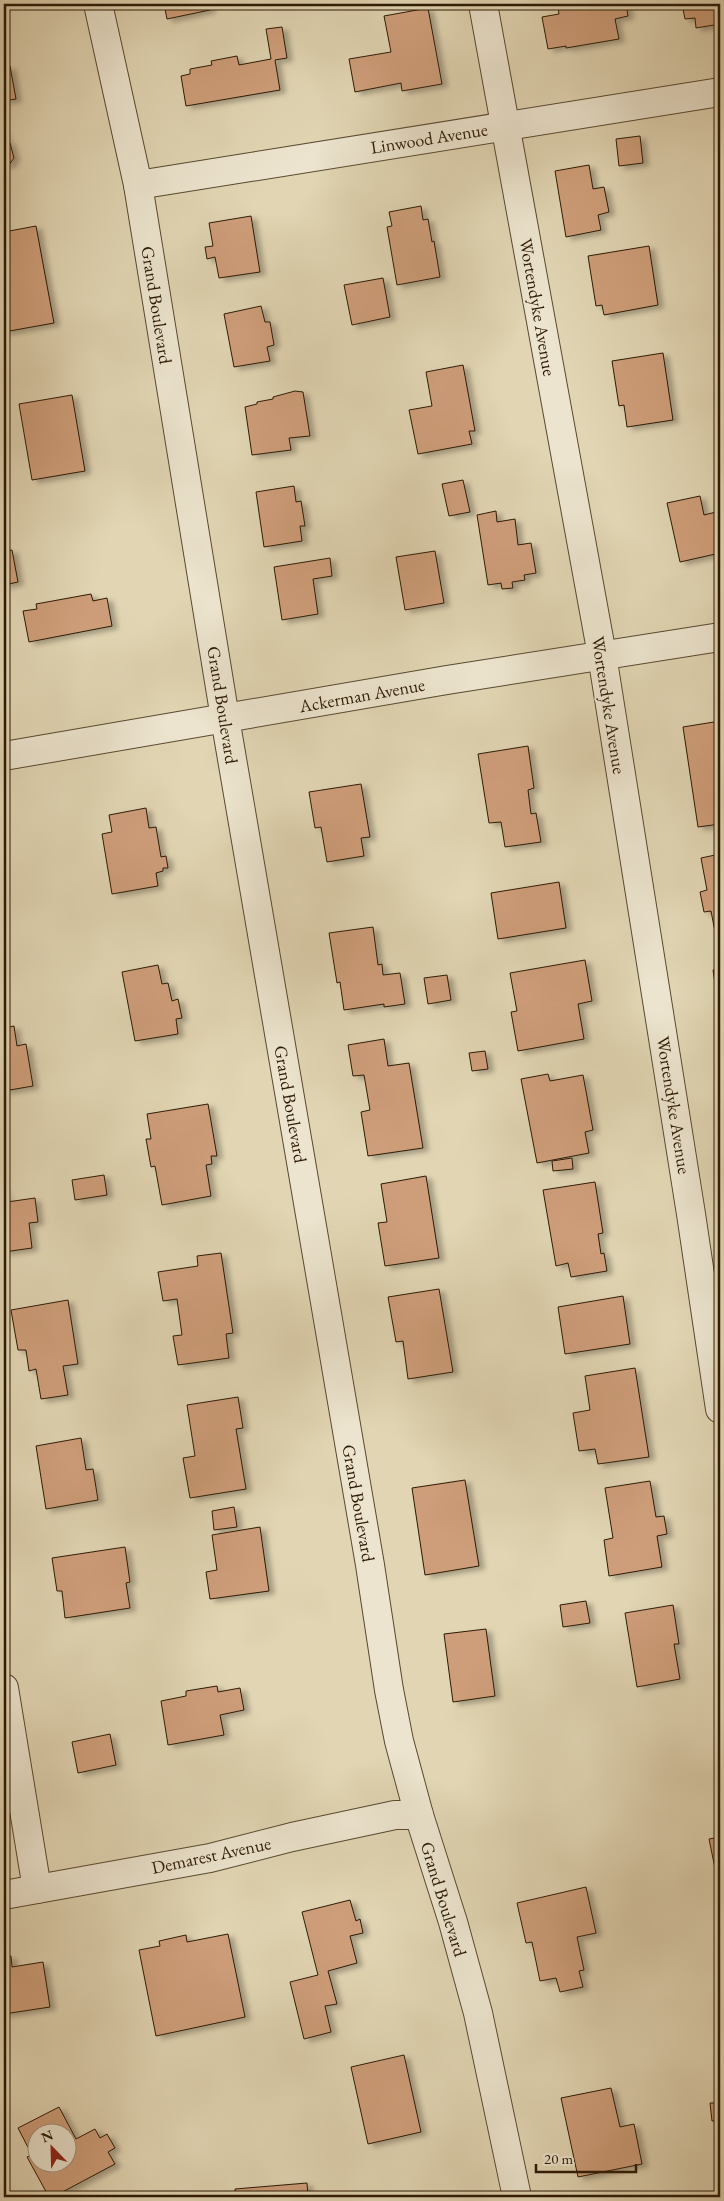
<svg xmlns="http://www.w3.org/2000/svg" width="724" height="2201" font-family="'EB Garamond',serif">
<defs>
<filter id="shadow"><feDropShadow dx="5.5" dy="3" stdDeviation="2.5" flood-color="#0004"/></filter>
</defs>
<rect width="100%" height="100%" fill="#e1d5b3"/>
<filter id="stains"><feTurbulence type="fractalNoise" baseFrequency=".004" numOctaves="4"/><feColorMatrix values="0 0 0 0 .2 0 0 0 0 .09 0 0 0 0 .02 0 0 0 .5 -.17"/></filter>
<radialGradient id="worn" r=".72"><stop offset=".6" stop-color="#630" stop-opacity="0"/><stop offset="1" stop-color="#630" stop-opacity=".3"/></radialGradient>
<!-- building -->
<g fill="#ce9e7a" stroke="#2c1a04" fill-rule="evenodd" filter="url(#shadow)">
<path d="M164 4H209L210 10 167 19Z"/>
<path d="M579 4H626L628 16 615 19 619 39 566 48V46L548 49 542 17 559 14 558 7Z"/>
<path d="M682 4H720V24L696 28 695 18 685 19Z"/>
<path d="M428 8 442 84 402 91 401 83 355 92 349 59 391 52 384 16Z"/>
<path d="M282 27 287 58 275 60 280 90 186 106 181 76 190 74V69L212 65 211 61 237 56 239 65 271 59 266 29Z"/>
<path d="M10 66 16 99 4 101V67Z"/>
<path d="M4 131 6 140 10 143 14 158 9 165 4 166Z"/>
<path d="M640 136 643 163 619 166 616 139Z"/>
<path d="M589 165 593 189 604 187 609 212 598 215 601 230 566 237 555 171Z"/>
<path d="M421 206 423 220 428 219 432 242 434 241 440 277 397 285 387 227 392 226 389 212Z"/>
<path d="M251 216 260 272 219 278 215 257 207 259 205 247 213 246 209 223Z"/>
<path d="M36 226 54 323 4 332V232Z"/>
<path d="M649 246 658 305 604 315 602 305 596 306 588 256Z"/>
<path d="M383 278 390 317 352 325 344 285Z"/>
<path d="M261 306 265 322H270L274 345 267 347 270 361 234 367 224 314Z"/>
<path d="M663 353 673 420 627 427 624 405 619 406 612 361Z"/>
<path d="M463 365 475 431H469L472 444 418 454 409 410 432 406 426 372Z"/>
<path d="M295 391 303 392 310 436 289 438 291 450 252 455 245 407 257 404V402L273 399V397Z"/>
<path d="M72 395 85 471 32 480 19 404Z"/>
<path d="M463 480 470 512 449 516 442 484Z"/>
<path d="M294 486 296 502 301 501 305 526H300L302 541 264 547 256 492Z"/>
<path d="M700 496 704 515 720 511V553L680 562 667 503Z"/>
<path d="M496 511 497 522 515 519 518 545 531 543 536 573 524 575 525 580 512 582 513 588 502 589 501 583 488 585 477 515Z"/>
<path d="M12 550 18 582 4 585V551Z"/>
<path d="M435 551 444 603 405 610 396 557Z"/>
<path d="M330 558 332 576 313 579 318 614 282 620 274 567Z"/>
<path d="M91 594 93 601 107 598 112 626 29 642 23 611 37 609 36 604Z"/>
<path d="M720 721V824L698 827 683 727Z"/>
<path d="M528 746 534 788 528 790 531 814 536 813 541 842 505 847 501 822 489 823 478 754Z"/>
<path d="M361 784 370 837 361 838 364 856 327 862 321 827 315 828 309 792Z"/>
<path d="M146 808 149 828 156 827 161 857 166 856 168 868H163V871L156 873 158 886 112 894 102 834 112 832 109 815Z"/>
<path d="M720 854V941L717 942 711 911 704 912 700 892 707 890 701 858Z"/>
<path d="M559 882 566 928 498 939 491 893Z"/>
<path d="M373 927 378 965 382 964 383 975 400 973 405 1004 384 1007V1004L344 1010 340 982 337 983 329 933Z"/>
<path d="M585 960 592 1001 578 1004 584 1039 518 1051 511 1012 517 1011 510 973Z"/>
<path d="M158 965 162 984 168 983 172 1001 178 999 182 1018 176 1019 178 1034 135 1041 122 972Z"/>
<path d="M720 969V1015L713 970Z"/>
<path d="M447 975 451 1000 428 1004 424 978Z"/>
<path d="M14 1026 17 1046 26 1044 33 1086 4 1091V1028Z"/>
<path d="M384 1039 388 1066 409 1063 423 1148 368 1156 361 1112 370 1110 364 1075 353 1076 348 1045Z"/>
<path d="M485 1051 488 1069 472 1071 469 1053Z"/>
<path d="M548 1074 550 1081 583 1075 593 1130 585 1132 589 1153 537 1163 521 1079Z"/>
<path d="M208 1104 217 1156H211L212 1164 206 1165 211 1196 162 1205 155 1166 151 1167 146 1139H151L147 1114Z"/>
<path d="M572 1158 573 1169 553 1171 552 1161Z"/>
<path d="M104 1175 107 1195 75 1200 72 1180Z"/>
<path d="M426 1176 439 1258 385 1266 378 1223 387 1222 381 1184Z"/>
<path d="M595 1182 603 1233 598 1234 601 1254 604 1253 607 1271 571 1277 568 1263 556 1266 543 1190Z"/>
<path d="M4 1188 7 1202 35 1198 38 1222 29 1223 32 1248 4 1252Z"/>
<path d="M221 1253 233 1333 226 1334 229 1358 178 1365 173 1336 182 1335 177 1299 163 1301 158 1272 198 1266 197 1256Z"/>
<path d="M439 1289 453 1372 408 1379 403 1341 396 1342 388 1297Z"/>
<path d="M623 1296 630 1344 565 1354 558 1307Z"/>
<path d="M68 1300 78 1364 63 1366 68 1395 41 1399 36 1369 29 1371 26 1350H18L11 1310Z"/>
<path d="M635 1368 649 1457 598 1464 595 1449 579 1451 573 1413 590 1410 585 1376Z"/>
<path d="M238 1397 243 1428 236 1429 246 1489 190 1498 183 1458 195 1456 187 1405Z"/>
<path d="M81 1438 86 1470 93 1469 98 1500 46 1509 36 1446Z"/>
<path d="M465 1480 479 1566 425 1575 412 1488Z"/>
<path d="M650 1481 656 1517 664 1516 667 1534 657 1536 662 1567 609 1576 604 1540 613 1538 605 1488Z"/>
<path d="M234 1507 237 1527 214 1530 212 1511Z"/>
<path d="M260 1527 269 1591 210 1599 206 1572 217 1570 212 1535Z"/>
<path d="M125 1547 130 1582 126 1583 130 1608 65 1618 62 1591H57L52 1558Z"/>
<path d="M586 1601 590 1623 563 1627 560 1605Z"/>
<path d="M673 1605 679 1644H674L680 1679 637 1687 625 1613Z"/>
<path d="M486 1629 495 1696 453 1702 444 1634Z"/>
<path d="M217 1686 218 1692 240 1688 244 1710 220 1715 224 1735 168 1745 161 1701 186 1696V1691Z"/>
<path d="M110 1734 116 1765 78 1773 72 1742Z"/>
<path d="M720 1837V1888H719L709 1839Z"/>
<path d="M586 1887 596 1933 577 1937 584 1970 579 1971 583 1987 560 1992 556 1978 540 1981 532 1942 526 1943 517 1903Z"/>
<path d="M350 1900 356 1921 360 1919 363 1933 350 1936 357 1963 328 1971 337 2004 325 2006 331 2032 304 2039 290 1982 318 1975 302 1912Z"/>
<path d="M228 1934 245 2017 156 2036 139 1950 160 1946 159 1941 186 1935 187 1942Z"/>
<path d="M11 1956 12 1967 43 1962 50 2007 4 2014V1957Z"/>
<path d="M404 2055 421 2132 368 2144 351 2067Z"/>
<path d="M611 2088 620 2127 634 2124 642 2164 578 2177 561 2098Z"/>
<path d="M710 2103H720V2120L712 2121Z"/>
<path d="M59 2107 76 2139 95 2129 100 2138 107 2134 115 2148 108 2152 115 2164 53 2197H49L27 2157 32 2155 18 2128ZM38 2134H68V2164H38Z"/>
<path d="M307 2183 308 2197H235V2189Z"/>
</g>
<g fill="none" stroke-linecap="round" stroke-linejoin="round">
<defs>
<g id="minor">
<path d="M98 4 138 185 225 718 370 1565 389 1690 399 1741 419 1815 453 1922 478 2013 517 2197"/>
<path d="M483 4 602 655 691 1214 720 1409"/>
<path d="M138 185 720 92"/>
<path d="M4 756 447 680 720 637"/>
<path d="M4 1688 37 1889"/>
<path d="M4 1895 210 1858 292 1837 395 1815H419"/>
</g>
</defs>
<!-- minor casing -->
<use href="#minor" stroke="#594930" stroke-width="30"/>
<!-- minor -->
<use href="#minor" stroke="#ece4ce" stroke-width="28"/>
</g>
<g text-anchor="middle" dominant-baseline="central" stroke-width="4" stroke-linejoin="round" paint-order="stroke">
<!-- street labels -->
<g font-size="18" fill="#2c1a04" stroke="#ece4ce">
<text transform="translate(429 138) rotate(-9)">Linwood Avenue</text>
<text transform="translate(157 305) rotate(81)">Grand Boulevard</text>
<text transform="translate(538 307) rotate(80)">Wortendyke Avenue</text>
<text transform="translate(362 695) rotate(-10)">Ackerman Avenue</text>
<text transform="translate(223 705) rotate(81)">Grand Boulevard</text>
<text transform="translate(609 705) rotate(81)">Wortendyke Avenue</text>
<text transform="translate(291 1104) rotate(80)">Grand Boulevard</text>
<text transform="translate(674 1105) rotate(81)">Wortendyke Avenue</text>
<text transform="translate(359 1503) rotate(80)">Grand Boulevard</text>
<text transform="translate(211 1855) rotate(-12)">Demarest Avenue</text>
<text transform="translate(444 1899) rotate(73)">Grand Boulevard</text>
</g>
</g>
<!-- margin -->
<rect width="724" height="2201" fill="none" stroke="#e1d5b3" stroke-width="20"/>
<rect x="5" y="5" width="714" height="2191" fill="none" stroke="#2c1a04" stroke-width="2.5"/>
<rect x="10" y="10" width="704" height="2181" fill="none" stroke="#2c1a04"/>
<!-- north arrow -->
<g transform="translate(52 2148) rotate(337)"><circle r="24" fill="#ece4ce" stroke="#9f937d"/>
<path d="M0-4L9 19L0 12L-9 19Z" fill="#8f2418"/>
<text y="-8" font-size="14" font-weight="bold" text-anchor="middle" fill="#2c1a04">N</text>
</g>
<!-- scale -->
<path d="M536 2164v8h100v-8" fill="none" stroke="#2c1a04" stroke-width="2.5"/>
<text x="544" y="2164" font-size="15" fill="#2c1a04" stroke="#ece4ce" stroke-width="4" paint-order="stroke">20 m</text>
<rect width="100%" height="100%" filter="url(#stains)"/>
<rect width="100%" height="100%" fill="url(#worn)"/>
</svg>
